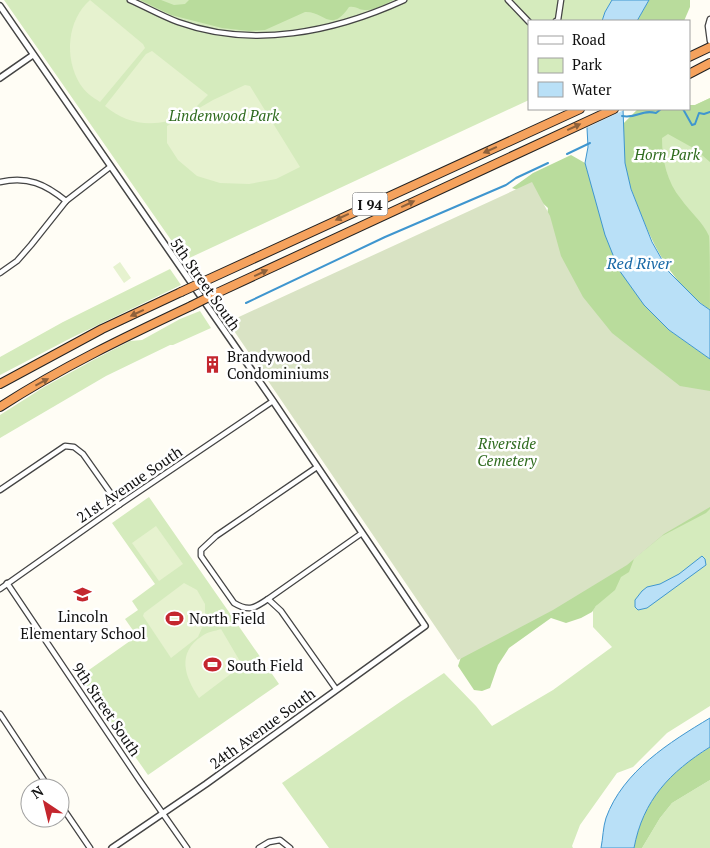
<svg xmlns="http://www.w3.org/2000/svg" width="710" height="848" font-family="'PT Serif',serif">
<rect width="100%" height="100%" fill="#fffdf5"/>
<!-- green -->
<g fill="#d5ebbd">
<path d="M4 0H612L605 12 602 21H529V100L185 260Z"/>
<path d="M710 98V310L623 124 638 109H689V105H695Z"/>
<path d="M170 269 181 285 71 338 0 375V357L63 322Z"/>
<path d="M200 311 211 328 173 345H170L106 376 0 438V415L44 387 97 358 130 341 142 340 180 319Z"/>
<path d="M149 497 279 684 148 775 79 677 137 636 125 619 138 610 132 601 155 584 112 523Z"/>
<path d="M710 507V706L667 733 633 767 617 773 580 825 572 846 573 848H329L282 783 403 700 444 673 476 706 492 726 553 690 612 647 593 627V610L627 565 664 534Z"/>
<path d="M710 780V848H642L660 818 672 803Z"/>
</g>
<!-- forest -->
<g fill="#b9dc9c">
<path d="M140 0H161L174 5 185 4 189 0H393C385 4 374 11 365 10 358 10 357 6 349 7 331 34 324 11 305 12L265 30 249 31 222 28 171 15Z"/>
<path d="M649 0H690V7L684 21H637Z"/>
<path d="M710 98V162L695 149 668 134 662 138C662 160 667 182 681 199 690 212 703 222 709 236 710 246 710 296 710 310 671 282 655 250 638 207 633 193 626 178 625 163 623 150 624 137 623 124L638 109H689V105H695Z"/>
<path d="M571 155 585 163 594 194 669 330 710 359V401L633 387 544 236 548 208 536 197 512 188 533 173Z"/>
<path d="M710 477V509L706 513 662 536 634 559 629 572 621 577 615 590 596 606 592 612 581 618 566 623 551 618 509 648 498 665 490 688 482 691 474 690 458 666 461 657Z"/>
<path d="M710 747V780L672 803 660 818 642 848H634C643 800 670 772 710 747Z"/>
</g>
<!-- cemetery -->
<path fill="#d9e3c4" d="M532 182 550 216 561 256 583 297 612 333 680 386 710 391V507L664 534 627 565 553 610 458 660 228 322Z"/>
<!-- pitch -->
<g fill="#e6f2cf">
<path d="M90 0 143 44 145 48 100 102C92 97 85 92 80 84 64 58 67 20 90 0Z"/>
<path d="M152 51 208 95 189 114 213 100 245 85 250 86 300 167 276 179 249 184 220 183 197 176 178 160 167 143V126L185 115C157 128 128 126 105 106L146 54Z"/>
<path d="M120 262 131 278 124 283 113 267Z"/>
<path d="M156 526 183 564 159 581 132 543Z"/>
<path d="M184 583 197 590 205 604V621L198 637 171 658 143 616 144 613Z"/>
<path d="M221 629 241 663 240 667 199 698C185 677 176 653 202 636 207 632 215 631 221 629Z"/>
</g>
<!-- water -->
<g fill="#b9e0f7" stroke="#3f96cf">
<path d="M612 0H649L637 21H602L605 12Z"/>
<path d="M586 109H623L625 163 631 189 652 242 669 272 700 303 710 310V359L669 330 644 305 619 270 605 235 585 163 588 147Z"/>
<path d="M702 556 705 559 706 565 647 608 638 610 635 607V600L642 591 647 587 660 584 679 574Z"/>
<path d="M710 718V747C670 772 643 800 634 848H601C603 838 603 827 606 818 623 771 670 742 710 718Z"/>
</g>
<!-- pier -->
<path fill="#fffdf5" d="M584 109H626L584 129Z"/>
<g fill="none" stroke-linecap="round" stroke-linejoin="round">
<!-- stream -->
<g stroke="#3f96cf" stroke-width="2">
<path d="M683 109 692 125 695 124 699 113 704 114 710 112"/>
<path d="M622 116C637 119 641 109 656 113L661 109"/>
<path d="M567 154 590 143"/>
<path d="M246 303 385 237 506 185 516 178 548 163"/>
</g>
<defs>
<g id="minor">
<path d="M130 0C146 7 162 16 178 22 253 49 334 32 404 0"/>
<path d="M508 0 529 22"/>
<path d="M710 19 708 26 710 41"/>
<path d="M556 21 558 20 561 0"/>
<path d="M0 182C28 176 45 184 66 201"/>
<path d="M0 273 17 261 31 245 66 201 110 167"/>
<path d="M317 467 216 536 201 550V556L234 603C249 612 255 608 268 599L281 611 336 689"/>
<path d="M0 490 65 446 74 447 83 454 119 505"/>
<path d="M7 583 140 781 187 848"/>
<path d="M0 589 119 505 273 401"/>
<path d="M268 599 362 533"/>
<path d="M0 714 49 788"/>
<path d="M60 804 90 848"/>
<path d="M259 848 269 842 280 840 290 848"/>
</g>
<g id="tertiary">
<path d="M0 6 273 401 425 626 206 784 112 848"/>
<path d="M0 78 33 55"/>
</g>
<g id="motorway">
<path d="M689 57 710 47"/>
<path d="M689 74 710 63"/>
<path d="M207 280 580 109"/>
<path d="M217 293 614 109"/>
<path d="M0 384 102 329 181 292"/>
<path d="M0 407C60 368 127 336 191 306"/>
</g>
</defs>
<!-- minor casing -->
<use href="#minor" stroke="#444" stroke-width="7"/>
<!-- tertiary casing -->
<use href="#tertiary" stroke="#444" stroke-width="8"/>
<!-- motorway casing -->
<use href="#motorway" stroke="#222" stroke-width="10"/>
<!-- minor -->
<use href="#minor" stroke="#fff" stroke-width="4.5"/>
<!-- tertiary -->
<use href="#tertiary" stroke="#fff" stroke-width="5"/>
<!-- motorway -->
<use href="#motorway" stroke="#f5a25d" stroke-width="8"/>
<defs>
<g id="motorway-bridge">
<path d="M181 292 207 280"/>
<path d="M191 306 217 293"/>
</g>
</defs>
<!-- motorway-bridge casing -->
<use href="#motorway-bridge" stroke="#222" stroke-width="10" stroke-linecap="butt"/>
<!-- motorway-bridge -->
<use href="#motorway-bridge" stroke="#f5a25d" stroke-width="8"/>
</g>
<!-- one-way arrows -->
<defs><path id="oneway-solid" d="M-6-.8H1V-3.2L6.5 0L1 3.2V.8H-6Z" transform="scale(1.25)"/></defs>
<g fill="#8e613b">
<use href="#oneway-solid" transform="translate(574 127) rotate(-25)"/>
<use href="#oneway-solid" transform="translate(490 150) rotate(156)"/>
<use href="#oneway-solid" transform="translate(408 204) rotate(-25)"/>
<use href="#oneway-solid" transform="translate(342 217) rotate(155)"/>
<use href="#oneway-solid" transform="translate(261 273) rotate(-25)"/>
<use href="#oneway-solid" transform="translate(137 313) rotate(155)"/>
<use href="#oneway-solid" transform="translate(42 382) rotate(-28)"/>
</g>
<!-- icons -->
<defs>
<symbol id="building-bare" viewBox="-9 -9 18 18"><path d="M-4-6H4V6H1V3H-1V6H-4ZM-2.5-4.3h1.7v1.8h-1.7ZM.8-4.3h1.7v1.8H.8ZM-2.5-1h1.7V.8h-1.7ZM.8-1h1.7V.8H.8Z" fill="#c4262e" stroke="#fff" stroke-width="2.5" paint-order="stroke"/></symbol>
<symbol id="school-bare" viewBox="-9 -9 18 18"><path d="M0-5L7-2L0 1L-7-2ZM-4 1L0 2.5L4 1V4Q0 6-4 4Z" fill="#c4262e" stroke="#fff" stroke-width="2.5" paint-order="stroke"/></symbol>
<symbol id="stadium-bare" viewBox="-9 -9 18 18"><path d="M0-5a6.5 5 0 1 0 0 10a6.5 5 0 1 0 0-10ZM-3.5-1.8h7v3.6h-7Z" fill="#c4262e" stroke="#fff" stroke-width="2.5" paint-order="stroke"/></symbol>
</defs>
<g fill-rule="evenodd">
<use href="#building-bare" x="200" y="352" width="25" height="25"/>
<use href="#school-bare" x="70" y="582" width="25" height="25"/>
<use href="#stadium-bare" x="162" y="606" width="25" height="25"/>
<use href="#stadium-bare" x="200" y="652" width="25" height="25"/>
</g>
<g text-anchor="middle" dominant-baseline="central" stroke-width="5" stroke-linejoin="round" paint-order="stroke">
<!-- shield labels -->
<rect fill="#fff" stroke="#585858" stroke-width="1" x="352.5" y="192.5" width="35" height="23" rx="4"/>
<g font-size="14" font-weight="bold" fill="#111">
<text x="370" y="204">I 94</text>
</g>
<!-- park labels -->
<g font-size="15" font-style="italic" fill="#2f6b1f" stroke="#fff">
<text x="224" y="115">Lindenwood Park</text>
<text x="667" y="154">Horn Park</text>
<text x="507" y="443">Riverside<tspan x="507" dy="17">Cemetery</tspan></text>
</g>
<!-- street labels -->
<g font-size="15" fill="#111" stroke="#fff">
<text transform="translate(206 284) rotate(55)">5th Street South</text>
<text transform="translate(129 484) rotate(-34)">21st Avenue South</text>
<text transform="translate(107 709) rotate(56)">9th Street South</text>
<text transform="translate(262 728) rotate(-36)">24th Avenue South</text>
</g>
<!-- poi labels -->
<g font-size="15" fill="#111" stroke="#fff" text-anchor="start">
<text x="227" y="356">Brandywood<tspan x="227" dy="17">Condominiums</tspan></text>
<text x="83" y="616" text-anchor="middle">Lincoln<tspan x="83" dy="17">Elementary School</tspan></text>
<text x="189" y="618">North Field</text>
<text x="227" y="665">South Field</text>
</g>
<!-- water labels -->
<g font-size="16" font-style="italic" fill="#1768a6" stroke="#fff">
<text x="639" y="263">Red River</text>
</g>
</g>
<!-- legend -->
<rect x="528" y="20" width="162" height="90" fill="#ffffff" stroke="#a0a0a0"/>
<rect x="538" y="36" width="25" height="8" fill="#ffffff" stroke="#a0a0a0"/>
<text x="572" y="45" font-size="15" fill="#111111">Road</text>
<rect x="538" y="58" width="25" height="15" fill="#d5ebbd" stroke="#a0a0a0"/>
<text x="572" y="70" font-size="15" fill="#111111">Park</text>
<rect x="538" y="82" width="25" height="15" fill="#b9e0f7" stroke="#a0a0a0"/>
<text x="572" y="95" font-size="15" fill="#111111">Water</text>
<!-- north arrow -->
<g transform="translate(45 803) rotate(325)"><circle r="24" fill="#ffffff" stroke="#a0a0a0"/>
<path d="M0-4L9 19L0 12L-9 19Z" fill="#c4262e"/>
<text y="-8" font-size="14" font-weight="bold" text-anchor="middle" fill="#111111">N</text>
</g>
</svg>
